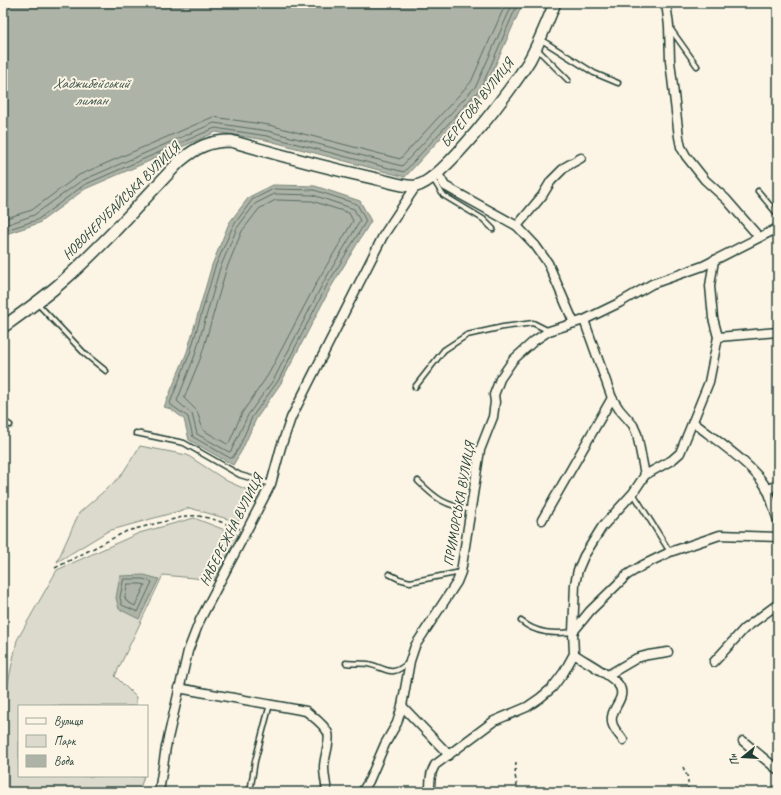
<svg xmlns="http://www.w3.org/2000/svg" width="781" height="795" font-family="Caveat,sans-serif">
<rect width="100%" height="100%" fill="#fcf5e5"/>
<filter id="ink" filterUnits="userSpaceOnUse"><feTurbulence type="fractalNoise" baseFrequency=".025" numOctaves="2"/><feDisplacementMap in="SourceGraphic" scale="8" xChannelSelector="R" yChannelSelector="G"/><feConvolveMatrix kernelMatrix="1 2 1 2 8 2 1 2 1" color-interpolation-filters="sRGB"/></filter>
<g filter="url(#ink)">
<!-- green -->
<g fill="#dcdacc" stroke="#7e8c80">
<path d="M140 446 187 455 227 481 252 492 238 522 190 508 108 531 57 562 79 513 120 477Z"/>
<path d="M194 518 238 535 214 580 163 575 115 676 136 697V706H19V776H144L139 792H3V707L17 640 57 570 139 533Z"/>
</g>
<!-- water -->
<g fill="#aeb3a7" stroke="#758479">
<path d="M3 3H523L484 91 405 177 266 140 216 132 85 189 39 223 3 235Z"/>
<path d="M273 185 315 186 360 201 371 221 331 287 281 383 256 419 242 450 233 465 189 440 184 419 171 409 164 407 187 352 212 265 229 223 249 197Z"/>
<path d="M144 575 159 579 139 619 119 609 116 598 120 576Z"/>
</g>
<g fill="none" stroke-linecap="round" stroke-linejoin="round">
<!-- shore -->
<g stroke="#586c62" stroke-width="1">
<path d="M274 189 314 190 357 204 366 221 327 285 278 381 252 417 239 448 232 458H230L193 437 188 417 171 405 170 403 190 353 215 267 233 226 252 200Z"/>
<path d="M275 194 313 195 354 209 360 221 323 283 274 379 248 415 231 451 229 452 197 434 192 414 177 401 195 355 220 268 237 228 255 204Z"/>
<path d="M276 200 312 201 349 213 353 221 318 280 268 375 242 413 229 443 227 444 203 430 197 411 184 398 201 357 226 270 242 231 259 209Z"/>
<path d="M3 219 32 210 79 175 213 117 269 125 400 159 471 82 506 3"/>
<path d="M3 226 34 215 81 181 214 123 268 131 402 166 476 86 513 3"/>
<path d="M3 231 37 220 84 185 215 128 267 136 404 172 481 88 518 3"/>
<path d="M124 579H143L152 582 138 612 122 605 120 598Z"/>
<path d="M128 584H142L145 585 135 606 126 601 125 597Z"/>
</g>
<defs>
<g id="lane">
<path d="M670 28 697 66"/>
<path d="M540 39 594 73 618 83"/>
<path d="M537 49 568 80"/>
<path d="M433 179 443 195 483 219 493 229"/>
<path d="M758 191 778 215"/>
<path d="M37 303 85 354 106 371"/>
<path d="M415 387 444 350 467 335 503 327 533 323 549 331"/>
<path d="M3 421 10 425"/>
<path d="M136 433 184 443 240 475 271 484"/>
<path d="M418 481C437 500 445 505 471 510"/>
<path d="M633 493 670 552"/>
<path d="M389 574 399 579 410 582 461 572"/>
<path d="M521 621C537 634 554 634 573 632"/>
<path d="M346 663C353 664 361 663 368 664 388 668 390 679 409 662"/>
<path d="M250 792 255 761 270 704"/>
</g>
<g id="street">
<path d="M666 3 669 26 670 61 679 137 681 147 686 156 705 180 726 199 759 237"/>
<path d="M438 174 445 186 517 226 535 245 548 263 574 323"/>
<path d="M517 226 542 196 551 181 565 167 581 158"/>
<path d="M714 260 710 286 713 318 718 337"/>
<path d="M693 422C715 440 756 466 768 491 772 500 774 511 778 520"/>
<path d="M645 475 672 460 680 453 709 382 718 337 778 332"/>
<path d="M767 490 778 484"/>
<path d="M542 520 612 398"/>
<path d="M573 632 590 611 627 575 643 565 670 552 720 535 778 537"/>
<path d="M574 654C586 662 609 674 618 684 629 698 609 708 612 722 613 729 619 734 623 740"/>
<path d="M714 662 744 629 778 604"/>
<path d="M608 675 637 658 648 655 668 652"/>
<path d="M178 688 306 711C313 717 324 724 328 733 331 741 324 757 324 767 324 775 326 784 327 792"/>
<path d="M402 706 449 755"/>
<path d="M743 741 778 770"/>
<path d="M159 792 166 747 188 651 200 620 271 484 281 447 291 418 383 236 416 186"/>
<path d="M362 792 369 781 385 744 397 723 402 706 410 661 415 646 457 582 461 572 480 450 493 417 495 402 494 395 500 379 513 360 534 341 549 331 584 320 619 303 652 284 703 266 778 228"/>
<path d="M430 792C430 782 430 773 435 765L494 721 527 707 540 698 552 688 564 672 574 654 573 632 575 584 578 570 584 556 602 527 633 493 645 475 637 434 633 425 619 409 612 398 584 320"/>
</g>
<path id="secondary" d="M3 327C24 312 44 298 63 281 105 244 142 201 180 161 197 147 209 141 231 141 279 155 328 168 377 179 387 181 407 188 416 186 443 181 514 86 529 61 539 43 547 23 555 3"/>
</defs>
<!-- lane casing -->
<use href="#lane" stroke="#1f3d34" stroke-width="7"/>
<!-- street casing -->
<use href="#street" stroke="#1f3d34" stroke-width="11"/>
<!-- secondary casing -->
<use href="#secondary" stroke="#1f3d34" stroke-width="14"/>
<!-- path -->
<g stroke="#1f3d34" stroke-width="1.5" stroke-dasharray="4 3" stroke-linecap="butt">
<path d="M55 568 127 531 186 516C205 514 223 523 240 529"/>
<path d="M516 762 515 775 518 792"/>
<path d="M683 767 688 778V792"/>
</g>
<!-- lane -->
<use href="#lane" stroke="#fcf5e5" stroke-width="4"/>
<!-- street -->
<use href="#street" stroke="#fcf5e5" stroke-width="8"/>
<!-- secondary -->
<use href="#secondary" stroke="#fcf5e5" stroke-width="11"/>
</g>
</g>
<g text-anchor="middle" dominant-baseline="central" stroke-width="4" stroke-linejoin="round" paint-order="stroke">
<!-- street labels -->
<g font-size="14" fill="#1f3d34" stroke="#fcf5e5">
<text transform="translate(477 103) rotate(-52)">БЕРЕГОВА ВУЛИЦЯ</text>
<text transform="translate(121 201) rotate(-45)">НОВОНЕРУБАЙСЬКА ВУЛИЦЯ</text>
<text transform="translate(459 504) rotate(-80)">ПРИМОРСЬКА ВУЛИЦЯ</text>
<text transform="translate(231 530) rotate(-63)">НАБЕРЕЖНА ВУЛИЦЯ</text>
</g>
<!-- water labels -->
<g font-size="15" font-style="italic" fill="#435a51" stroke="#fcf5e5">
<text x="91" y="83">Хаджибейський<tspan x="91" dy="17">лиман</tspan></text>
</g>
</g>
<!-- margin -->
<rect width="781" height="795" fill="none" stroke="#fcf5e5" stroke-width="16"/>
<rect x="8" y="8" width="765" height="779" fill="none" stroke="#1f3d34" stroke-width="1.5" filter="url(#ink)"/>
<!-- legend -->
<rect x="18" y="705" width="130" height="72" fill="#fcf5e5" stroke="#a4ab9e"/>
<rect x="26" y="718" width="20" height="6" fill="#fcf5e5" stroke="#a4ab9e"/>
<text x="54" y="725" font-size="12" fill="#1f3d34">Вулиця</text>
<rect x="26" y="735" width="20" height="12" fill="#dcdacc" stroke="#a4ab9e"/>
<text x="54" y="745" font-size="12" fill="#1f3d34">Парк</text>
<rect x="26" y="755" width="20" height="12" fill="#aeb3a7" stroke="#a4ab9e"/>
<text x="54" y="765" font-size="12" fill="#1f3d34">Вода</text>
<!-- north arrow -->
<g transform="translate(743 757) rotate(252)" stroke="#fcf5e5" stroke-width="3" paint-order="stroke">
<path d="M0-3L7 15L0 10L-7 15Z" fill="#1f3d34"/>
<text y="-6" font-size="11" font-weight="bold" text-anchor="middle" fill="#1f3d34">Пн</text>
</g>
</svg>
